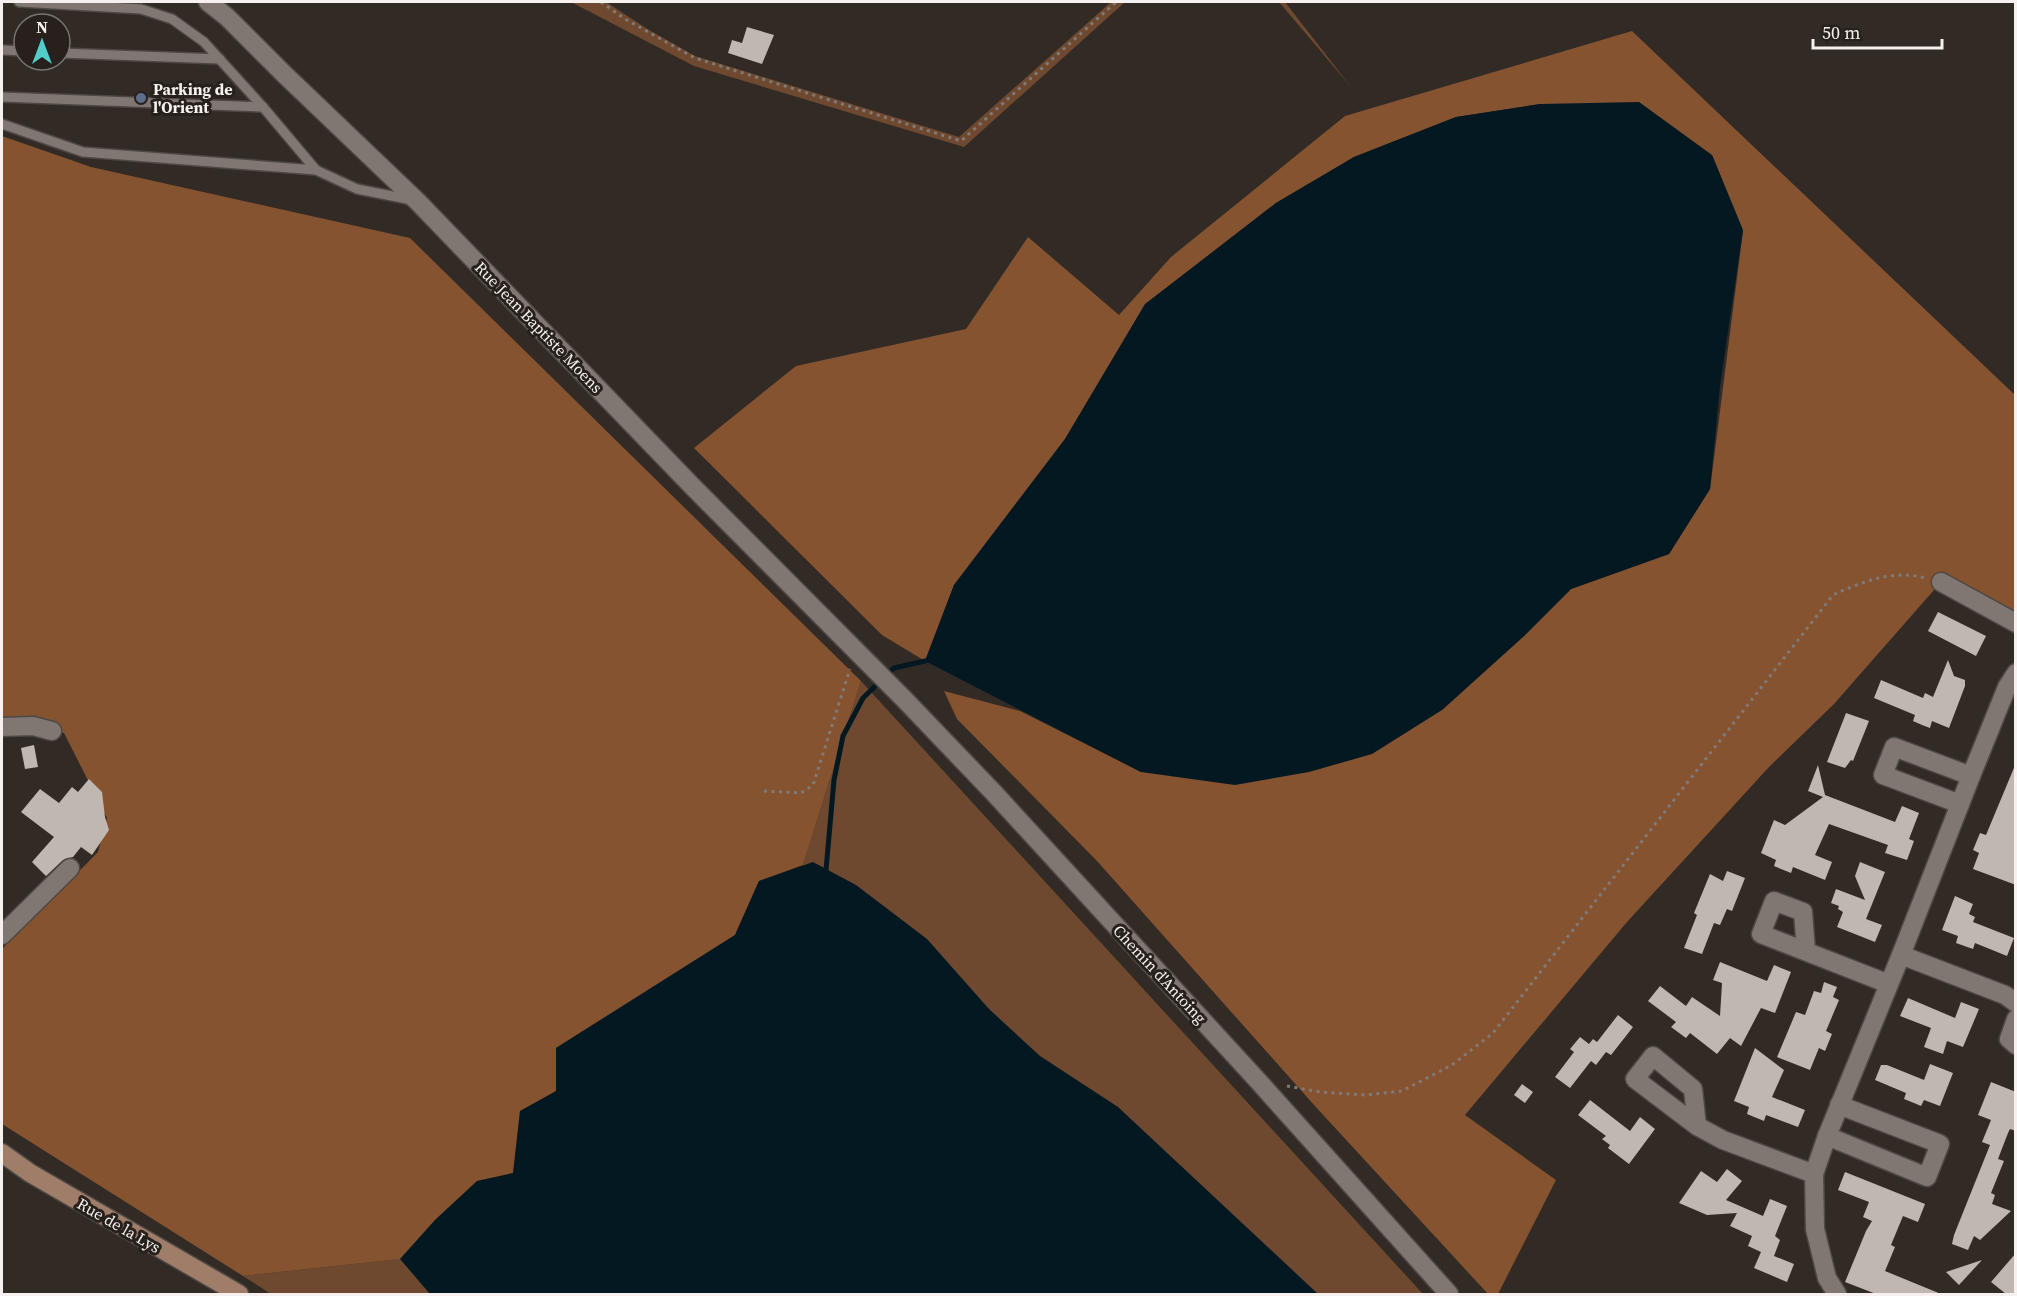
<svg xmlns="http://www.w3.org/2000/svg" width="2017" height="1296" font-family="'Source Serif 4',serif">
<rect width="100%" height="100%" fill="#312a25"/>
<!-- green -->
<g fill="#6e4930">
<path d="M571 2H606L649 30 695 56 959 137 1111 2H1125L964 147 694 66Z"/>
<path d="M1279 2H1285L1351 87Z"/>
<path d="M861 681 1423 1294H271L243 1276 399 1259 556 1048 735 935 803 865Z"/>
</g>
<!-- forest -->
<g fill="#855330">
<path d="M1632 31 2015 395V615L1941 582 1834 704 1769 767 1627 922 1465 1115 1556 1180 1498 1294H1488L1314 1105 1097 861 957 719 944 691 1020 711 1141 772 1442 710 1524 636 1571 589 1669 554 1710 489 1743 231 1712 155 1540 104 1456 117 1354 157 1276 203 1145 305 1065 439 954 585 925 661 882 635 694 448 796 366 966 329 1028 237 1119 315 1171 257 1345 116Z"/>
<path d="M2 136 91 167 410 238 861 681 803 865 759 881 735 935 556 1048V1091L520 1111 513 1173 477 1181 435 1220 400 1259 243 1276 2 1124V949L98 852 107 818 64 733 33 726 2 727Z"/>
</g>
<!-- water -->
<g fill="#041822">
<path d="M1639 102 1712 155 1743 230 1720 386 1710 489 1669 554 1571 589 1524 636 1442 710 1372 754 1309 772 1235 785 1141 772 925 661 954 585 1065 439 1145 304 1276 203 1354 157 1456 117 1540 104Z"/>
<path d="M813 862 856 885 927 939 989 1009 1040 1056 1118 1107 1318 1294H430L400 1259 435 1220 477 1181 513 1173 520 1111 556 1091V1048L735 935 759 881Z"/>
</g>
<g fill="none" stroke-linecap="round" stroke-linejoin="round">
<!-- stream -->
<path stroke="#041822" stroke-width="5" d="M826 870 834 780 843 736 863 698 894 668 925 661"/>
</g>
<!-- building -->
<g fill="#c0b7b1">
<path d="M747 27 774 35 762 64 728 53 732 40 742 43Z"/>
<path d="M1938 612 1986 636 1976 656 1928 631Z"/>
<path d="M1948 660 1954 676 1965 680V686L1949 728 1932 721 1930 728 1922 725 1913 721 1915 715 1874 698 1881 680 1923 698 1925 693 1933 697Z"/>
<path d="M1846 713 1869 721 1853 761 1851 760 1845 768 1827 762Z"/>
<path d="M34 745 38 767 25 769 21 748Z"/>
<path d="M2016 763V885L1973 869 1979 853 1973 850 1980 833 1986 835Z"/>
<path d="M1818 765 1825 795 1895 822 1902 806 1919 813 1909 839 1914 841 1907 860 1885 853 1888 845 1829 824 1815 855 1832 862 1825 880 1793 867 1791 873 1774 866 1776 860 1761 853 1774 820 1785 825 1823 797 1808 791Z"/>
<path d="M89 779 102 792 105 817 109 830 92 855 81 847 73 857 63 860 46 876 32 862 54 837 21 812 40 789 59 803 72 787 78 792Z"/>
<path d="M1860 862 1885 872 1866 919 1882 925 1875 942 1837 927 1843 912 1838 909 1839 906 1831 903 1836 889 1865 900 1855 876Z"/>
<path d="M1727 871 1745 878 1732 911 1727 909 1720 925 1714 923 1702 954 1684 948 1697 915 1694 913 1710 874 1723 881Z"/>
<path d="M1955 896 1973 904 1969 914 1975 917 1973 922 2014 938 2007 956 1975 943 1973 949 1956 943 1958 936 1942 930Z"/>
<path d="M1720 962 1767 981 1774 965 1791 972 1775 1013 1761 1008 1741 1046 1730 1038 1717 1054 1690 1033 1686 1038 1671 1027 1676 1022 1648 1001 1660 986 1686 1006 1692 997 1720 1016 1722 983 1713 980Z"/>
<path d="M1824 982 1837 987 1833 997 1839 1000 1826 1031 1832 1034 1825 1051 1819 1048 1810 1070 1777 1057 1796 1012 1805 1015 1814 991 1821 993Z"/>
<path d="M1908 998 1955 1018 1961 1002 1979 1009 1963 1047 1947 1041 1943 1054 1924 1047 1931 1028 1900 1016Z"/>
<path d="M1618 1015 1633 1027 1611 1055 1606 1052 1596 1065 1591 1061 1570 1088 1555 1077 1574 1052 1570 1049 1580 1037 1589 1044 1593 1039 1597 1042Z"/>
<path d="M1755 1048 1784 1070 1772 1097 1805 1110 1798 1127 1766 1115 1764 1121 1747 1114 1749 1107 1734 1101Z"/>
<path d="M1930 1064 1953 1073 1940 1106 1924 1100 1921 1106 1914 1103 1904 1099 1906 1093 1875 1080 1881 1065H1887L1924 1080Z"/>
<path d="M1991 1082 2016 1092V1131L2010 1129 2008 1133 1998 1159 2004 1161 1991 1193 1995 1195 1992 1204 2011 1211 1980 1240 1974 1236 1968 1250 1952 1244 1954 1235 1990 1145 1982 1142 1991 1120 1978 1115Z"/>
<path d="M1522 1084 1533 1092 1525 1103 1514 1095Z"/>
<path d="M1590 1100 1630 1131 1640 1117 1655 1129 1629 1164 1608 1148 1610 1145 1602 1139 1606 1136 1578 1115Z"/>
<path d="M1727 1169 1742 1181 1726 1200 1763 1216 1770 1199 1787 1206 1775 1236 1780 1240 1774 1256 1794 1264 1787 1282 1754 1268 1761 1252 1748 1246 1752 1236 1730 1226 1737 1213 1707 1215 1679 1203 1701 1171 1717 1182Z"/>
<path d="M1845 1172 1925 1204 1918 1222 1903 1216 1891 1245 1895 1247 1885 1271 1941 1294H1876L1845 1282 1866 1231 1872 1221 1863 1217 1869 1202 1838 1190Z"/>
<path d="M2016 1253V1294H2006L1991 1282Z"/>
<path d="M1982 1260 1959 1285 1946 1272Z"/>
</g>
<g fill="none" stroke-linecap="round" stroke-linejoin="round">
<defs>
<g id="service">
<path d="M19 2 141 9 172 19 204 42 263 107 316 170"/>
<path d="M2 50 24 51"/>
<path d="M60 53 220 59"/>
<path d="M2 97 263 107"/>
<path d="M2 124 83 152 316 170 357 189 412 200"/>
</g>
<g id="minor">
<path d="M208 2 227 17 284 74 418 202 693 487 905 700 994 793 1260 1083 1449 1294"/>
<path d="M1941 582 2016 623"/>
<path d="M2 727 33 726 52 731"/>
<path d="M1960 804 1883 775 1894 747 1971 776"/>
<path d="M2 935 70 868"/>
<path d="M1806 951 1803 912 1774 901 1761 934 1889 984"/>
<path d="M1901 955 2005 995 2016 1003"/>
<path d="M2016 1019 2009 1039 2016 1045"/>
<path d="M1697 1126 1693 1089 1653 1056 1635 1079 1697 1126 1723 1140 1814 1174"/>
<path d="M1827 1136 1927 1177 1940 1144 1839 1105"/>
<path d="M1837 1294 1827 1278 1815 1229 1814 1174 1827 1136 1901 955 1971 776 2007 687 2016 673"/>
</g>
<path id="secondary" d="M2 1153 30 1173 239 1294"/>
</defs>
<!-- service casing -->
<use href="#service" stroke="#4e4844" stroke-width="12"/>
<!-- minor casing -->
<use href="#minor" stroke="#4e4844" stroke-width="21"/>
<!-- secondary casing -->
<use href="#secondary" stroke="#4e4844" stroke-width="21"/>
<!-- path -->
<g stroke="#817a76" stroke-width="3" stroke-dasharray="3 4.5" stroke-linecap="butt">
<path d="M601 2 625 19 695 58 961 141 1116 2"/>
<path d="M764 791 801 793 813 785 850 669"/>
<path d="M1287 1086 1321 1092 1366 1095 1402 1091 1452 1065 1493 1033 1833 595C1861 582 1894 569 1925 578"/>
</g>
<!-- service -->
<use href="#service" stroke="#807772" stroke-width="9"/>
<!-- minor -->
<use href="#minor" stroke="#807772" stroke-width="18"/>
<!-- secondary -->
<use href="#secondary" stroke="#a07d68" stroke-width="18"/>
</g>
<!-- markers -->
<circle fill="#5c6f8a" stroke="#27201c" stroke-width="2" cx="141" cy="98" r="6"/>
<g text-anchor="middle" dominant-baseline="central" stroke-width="6" stroke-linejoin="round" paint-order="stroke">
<!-- poi labels -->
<g font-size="16" font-weight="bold" fill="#f6f1ee" stroke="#27201c" text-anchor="start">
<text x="153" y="89">Parking de<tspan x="153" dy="18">l'Orient</tspan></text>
</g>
<!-- street labels -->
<g font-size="16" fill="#f6f1ee" stroke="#27201c">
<text transform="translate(539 327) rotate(46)">Rue Jean Baptiste Moens</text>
<text transform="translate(1160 974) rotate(47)">Chemin d'Antoing</text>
<text transform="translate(119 1225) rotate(30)">Rue de la Lys</text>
</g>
</g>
<!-- border -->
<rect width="2017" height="1296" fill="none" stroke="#f6f1ee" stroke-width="6"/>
<!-- north arrow -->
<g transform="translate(42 42)"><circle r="28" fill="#27201c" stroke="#7a7470" stroke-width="1.5"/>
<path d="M0-4.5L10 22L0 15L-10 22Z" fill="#53cdca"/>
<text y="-9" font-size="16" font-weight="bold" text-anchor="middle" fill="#f6f1ee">N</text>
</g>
<!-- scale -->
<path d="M1813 39v9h129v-9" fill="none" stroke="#f6f1ee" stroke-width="3"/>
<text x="1822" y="39" font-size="18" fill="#f6f1ee" stroke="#27201c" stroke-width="4.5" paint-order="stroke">50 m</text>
</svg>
